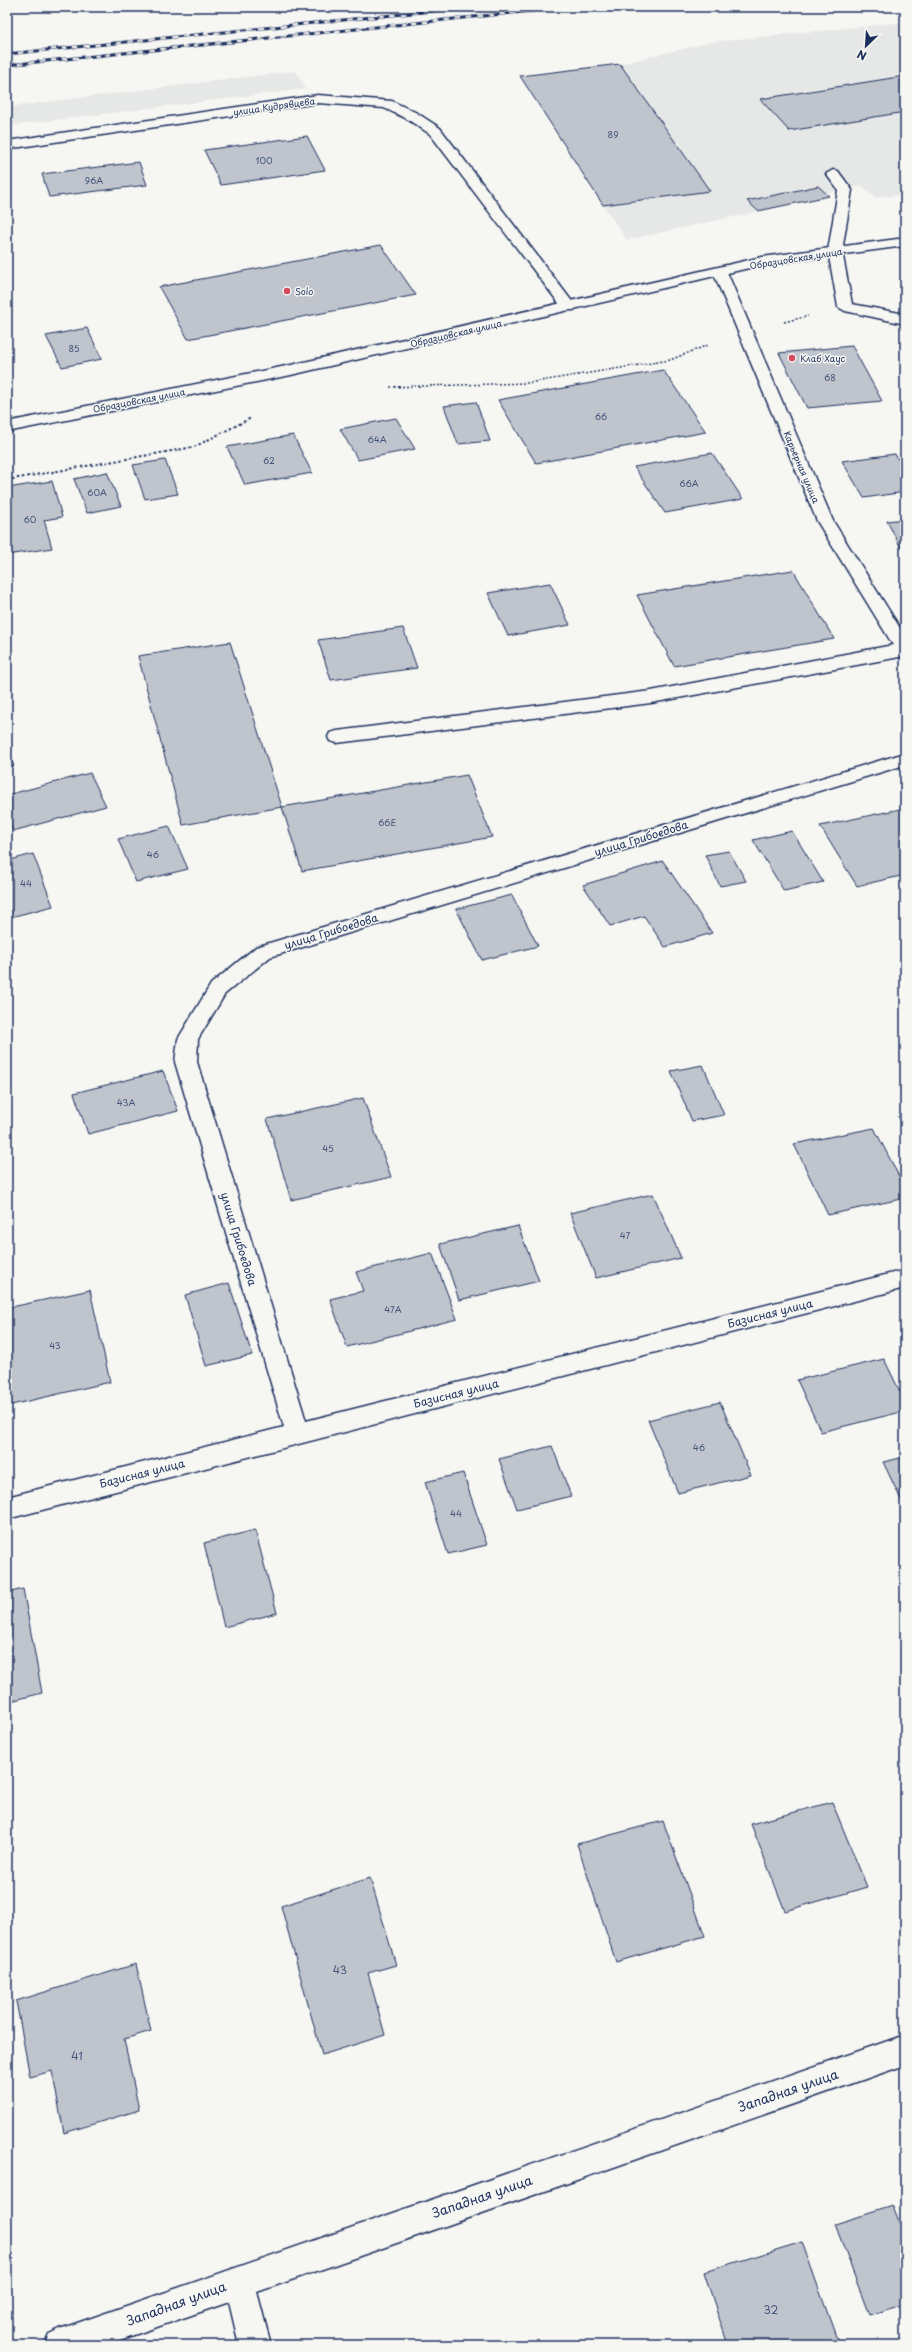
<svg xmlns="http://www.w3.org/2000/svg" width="912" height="2352" font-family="'Playpen Sans',sans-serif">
<rect width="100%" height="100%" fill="#f6f6f2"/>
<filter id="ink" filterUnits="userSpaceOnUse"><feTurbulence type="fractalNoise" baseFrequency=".025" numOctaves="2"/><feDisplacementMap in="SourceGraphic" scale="8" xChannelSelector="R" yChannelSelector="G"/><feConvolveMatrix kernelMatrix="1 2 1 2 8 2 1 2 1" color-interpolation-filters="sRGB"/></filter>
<g filter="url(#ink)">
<!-- built -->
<g fill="#e6e7e7">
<path d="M905 22V195L875 197 862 186 827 193 829 196 627 240 603 205 520 76 620 64 711 42Z"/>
<path d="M296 71 305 89 7 126V107Z"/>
</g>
<!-- building -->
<g fill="#c0c4cd" stroke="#1b2f5e">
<path d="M620 64 710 191 603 205 520 76Z"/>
<path d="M905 76V112L789 131 760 99Z"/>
<path d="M307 136 325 170 221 185 204 150Z"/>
<path d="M139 162 147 185 49 197 42 174Z"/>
<path d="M818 186 829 196 758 211 747 201Z"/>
<path d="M381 245 416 295 188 339 159 287Z"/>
<path d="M87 328 102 359 62 367 46 336Z"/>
<path d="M852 346 882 401 807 408 779 353Z"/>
<path d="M663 370 706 432 536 463 498 400Z"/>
<path d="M476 402 490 441 458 444 444 406Z"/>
<path d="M396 418 415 449 358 460 340 429Z"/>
<path d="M293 435 312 473 245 485 227 447Z"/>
<path d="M712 453 743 499 665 513 634 467Z"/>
<path d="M895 454 905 471V492L864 498 842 461Z"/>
<path d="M165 460 178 494 145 499 133 465Z"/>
<path d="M107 472 121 506 87 513 74 479Z"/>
<path d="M52 481 62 517 44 520 52 548 7 555V488Z"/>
<path d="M905 519V548H901L887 521Z"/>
<path d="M793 570 834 639 674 666 637 595Z"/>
<path d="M550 583 570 625 508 636 488 593Z"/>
<path d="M403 628 417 668 331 680 318 640Z"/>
<path d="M230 642 282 807 183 825 138 656Z"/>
<path d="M7 751 14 766 7 768Z"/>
<path d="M90 773 106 806 13 831 7 818V795Z"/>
<path d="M467 775 492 837 302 871 282 807Z"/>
<path d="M905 808V875L857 886 820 826Z"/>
<path d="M169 826 188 869 136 882 118 839Z"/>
<path d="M792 831 823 882 784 891 753 840Z"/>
<path d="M729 851 746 881 720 886 705 855Z"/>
<path d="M33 854 53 906 7 918V861Z"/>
<path d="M663 861 712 933 665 947 644 916 610 926 583 885Z"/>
<path d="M512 895 538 946 482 960 456 909Z"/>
<path d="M703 1065 724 1115 692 1121 671 1071Z"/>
<path d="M163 1071 178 1111 88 1134 74 1093Z"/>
<path d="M363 1098 391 1177 291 1200 267 1119Z"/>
<path d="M905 1114V1129L898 1116Z"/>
<path d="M874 1128 905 1188V1198L828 1215 794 1144Z"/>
<path d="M653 1194 681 1258 596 1278 570 1213Z"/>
<path d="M518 1226 539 1281 459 1300 440 1244Z"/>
<path d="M432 1253 457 1319 347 1347 330 1299 363 1291 356 1272Z"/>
<path d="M229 1283 252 1355 206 1366 185 1295Z"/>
<path d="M90 1290 110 1382 7 1406V1308Z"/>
<path d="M884 1359 905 1402V1411L821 1432 797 1380Z"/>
<path d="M720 1402 751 1475 678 1493 648 1420Z"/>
<path d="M552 1446 571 1496 517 1509 499 1459Z"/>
<path d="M905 1457V1508L883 1462Z"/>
<path d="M463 1473 487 1545 448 1554 425 1482Z"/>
<path d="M255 1530 277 1613 224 1627 204 1543Z"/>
<path d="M23 1589 42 1693 7 1702V1593Z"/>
<path d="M832 1802 867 1887 785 1911 751 1824Z"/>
<path d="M663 1821 705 1936 616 1962 577 1844Z"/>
<path d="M370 1878 396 1965 368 1973 385 2035 322 2055 281 1906Z"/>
<path d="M136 1964 151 2031 124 2039 139 2110 64 2133 52 2071 30 2077 16 2001Z"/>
<path d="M893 2206 905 2237V2304L869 2315 835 2224Z"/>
<path d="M802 2242 839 2345H728L704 2272Z"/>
</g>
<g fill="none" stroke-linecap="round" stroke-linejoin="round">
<defs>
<g id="minor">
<path d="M318 95 392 101 417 113 440 128 574 304 576 307 574 310H564L430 134 407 119 384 108 318 103 7 149V141Z"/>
<path d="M833 170 838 171 852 190 842 251 852 304 905 314V324L845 311 838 307 828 251 838 190 826 174Z"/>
<path d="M720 268 727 272 833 521 905 636V656L651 703 337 743 330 741 328 737 330 733 337 731 651 691 893 645 817 521 713 272Z"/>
<path d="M905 753V765L270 957 225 994 198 1039 197 1062 306 1421 905 1270V1288L7 1519V1497L284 1427 175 1062 178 1039 211 984 256 947Z"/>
<path d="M905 2035V2065L257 2292 271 2345H239L229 2302 105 2345H44L49 2334 60 2329Z"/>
</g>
<path id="major" d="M905 238V246L762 265 291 375 7 432V422L291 365 762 257Z"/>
</defs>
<!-- minor casing -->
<use href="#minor" stroke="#1b2f5e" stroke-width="3"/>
<!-- major casing -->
<use href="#major" stroke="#1b2f5e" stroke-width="3"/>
<!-- path-far1 -->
<g stroke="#1b2f5e" stroke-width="1.5" stroke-dasharray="2 2" stroke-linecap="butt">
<path d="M784 322 808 316"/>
<path d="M390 387 528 383 670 360 708 345"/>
</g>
<!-- path -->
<path stroke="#1b2f5e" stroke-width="2" stroke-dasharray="2.5 2.5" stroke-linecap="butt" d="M7 480 194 447 251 418"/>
<!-- minor -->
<use href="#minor" fill="#f6f6f2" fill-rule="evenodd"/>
<!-- major -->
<use href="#major" fill="#f6f6f2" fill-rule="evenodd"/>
<defs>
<g id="rail">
<path d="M7 54 472 7"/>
<path d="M7 65 571 7"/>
</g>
</defs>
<!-- rail casing -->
<use href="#rail" stroke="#1b2f5e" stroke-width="3"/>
<!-- rail -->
<use href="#rail" stroke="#f6f6f2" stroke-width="2" stroke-dasharray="5.5" stroke-linecap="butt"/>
</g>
</g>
<!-- markers -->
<g fill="#d1495b" stroke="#f6f6f2" stroke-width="1.5">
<circle cx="287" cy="291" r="4"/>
<circle cx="792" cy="358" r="4"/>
</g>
<g text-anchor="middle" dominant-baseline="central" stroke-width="3" stroke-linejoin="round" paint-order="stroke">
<!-- far-street labels -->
<g font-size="9" fill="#1b2f5e" stroke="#f6f6f2">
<text transform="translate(274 106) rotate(-8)">улица Кудрявцева</text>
<text transform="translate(796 258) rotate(-9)">Образцовская улица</text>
<text transform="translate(456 333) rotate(-13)">Образцовская улица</text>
<text transform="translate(139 400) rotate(-11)">Образцовская улица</text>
<text transform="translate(802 467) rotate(67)">Карьерная улица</text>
</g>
<!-- number labels -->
<g font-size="9" fill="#44547a">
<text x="613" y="134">89</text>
<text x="264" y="160">100</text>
<text x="94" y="180">96А</text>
<text x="74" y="348">85</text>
<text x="830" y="377">68</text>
<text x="601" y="416">66</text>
<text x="377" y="439">64А</text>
<text x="269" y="460">62</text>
<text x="689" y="483">66А</text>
<text x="97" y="492">60А</text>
<text x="30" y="519">60</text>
<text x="387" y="822">66Е</text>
<text x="153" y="854">46</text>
<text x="26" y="883">44</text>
<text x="126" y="1102">43А</text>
<text x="328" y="1148">45</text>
<text x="625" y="1235">47</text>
<text x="393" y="1309">47А</text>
<text x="55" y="1345">43</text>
<text x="699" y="1447">46</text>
<text x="456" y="1513">44</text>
</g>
<!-- far-poi labels -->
<g font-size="9" fill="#1b2f5e" stroke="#f6f6f2" text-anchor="start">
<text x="295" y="291">Solo</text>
<text x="800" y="358">Клаб Хаус</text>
</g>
<!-- street labels -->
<g font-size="11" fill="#1b2f5e" stroke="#f6f6f2">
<text transform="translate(641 838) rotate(-17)">улица Грибоедова</text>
<text transform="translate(331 931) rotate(-17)">улица Грибоедова</text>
<text transform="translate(239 1239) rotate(73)">улица Грибоедова</text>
<text transform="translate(770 1313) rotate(-14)">Базисная улица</text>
<text transform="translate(456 1393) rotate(-14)">Базисная улица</text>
<text transform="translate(142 1473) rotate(-14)">Базисная улица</text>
</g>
<!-- near-number labels -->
<g font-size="11" fill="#44547a">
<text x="340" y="1969">43</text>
<text x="77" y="2055">41</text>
<text x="771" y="2309">32</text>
</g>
<!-- near-street labels -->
<g font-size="13" fill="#1b2f5e" stroke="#f6f6f2">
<text transform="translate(788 2090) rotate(-19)">Западная улица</text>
<text transform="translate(482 2196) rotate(-19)">Западная улица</text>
<text transform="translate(176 2303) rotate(-20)">Западная улица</text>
</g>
</g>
<!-- margin -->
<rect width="912" height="2352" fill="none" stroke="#f6f6f2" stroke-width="24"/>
<rect x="12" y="12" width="888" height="2328" fill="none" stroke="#1b2f5e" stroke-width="1.5" filter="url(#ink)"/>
<!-- north arrow -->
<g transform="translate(866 46) rotate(205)" stroke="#f6f6f2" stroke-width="3" paint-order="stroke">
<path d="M0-3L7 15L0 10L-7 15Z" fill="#1b2f5e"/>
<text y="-6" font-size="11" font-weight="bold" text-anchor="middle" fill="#1b2f5e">N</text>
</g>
</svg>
